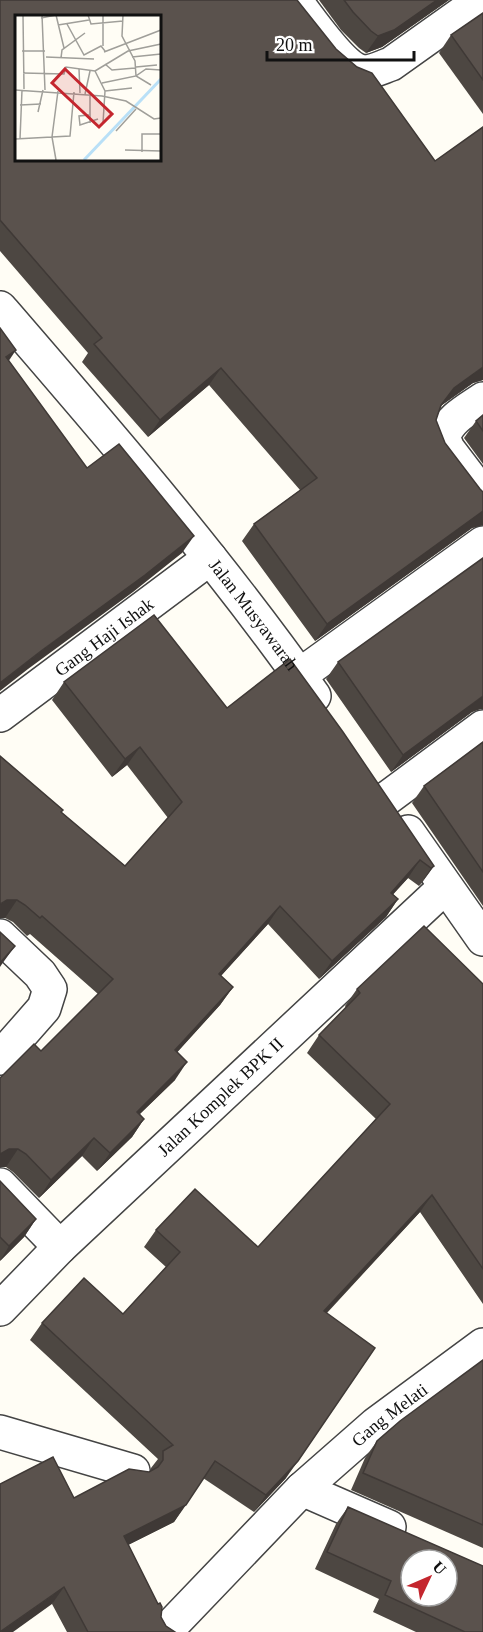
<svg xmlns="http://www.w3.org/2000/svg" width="483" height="1632" font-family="Georgia,serif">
<rect width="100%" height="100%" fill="#fffdf5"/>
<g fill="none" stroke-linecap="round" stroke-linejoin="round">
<defs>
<g id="minor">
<path d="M295 0C308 17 344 70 364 72 373 72 382 67 391 64L481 0"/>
<path id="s1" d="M0 308C108 433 218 560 314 696"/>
<path d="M483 399C467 410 450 418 443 437L448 449 483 495"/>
<path d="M300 675 483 543"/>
<path id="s2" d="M0 715 210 558"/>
<path d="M386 799 483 727"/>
<path d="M408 832 483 939"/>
<path d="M0 936 40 974 50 989 44 1008 0 1058"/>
<path d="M0 1185 60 1247"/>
<path id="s3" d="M0 1309 60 1247 445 887"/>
<path d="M0 1432 133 1471"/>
<path d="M302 1489 389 1527"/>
<path id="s4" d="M167 1630 302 1489 376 1424 483 1345"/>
</g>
</defs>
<!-- minor casing -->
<use href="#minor" stroke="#444" stroke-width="36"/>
<!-- minor -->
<use href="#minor" stroke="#fff" stroke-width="33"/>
</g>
<!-- wall -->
<g fill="#4d4742">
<path d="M0 0 483 380 473 383 442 405 440 408 436 420 445 443 480 489 483 492V525L472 528 315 641 242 541 254 524 300 490 209 385 148 437 82 362 88 353 0 251Z"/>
<path d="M319 0H449L382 47 366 53 359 48 341 30Z"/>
<path d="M483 13V114L439 53 451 35Z"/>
<path d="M483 415V464L464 438 476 421Z"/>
<path d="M338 662 480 709 472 712 391 772 326 679Z"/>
<path d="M64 682 227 708 434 866 419 886 408 878 393 894 398 899 386 917 319 979 268 924 221 976 233 987 220 1005 177 1052 175 1080 140 1114 144 1119 132 1137 97 1171 82 1156 39 1198 13 1172 6 1167H0V1078L41 1051 98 994 30 934 27 936 13 922 5 918 0 756 63 810 61 812 125 866 168 818 127 765 112 777 52 700Z"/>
<path d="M483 742V906L412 803 424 786Z"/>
<path d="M483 984V1304L420 1212 327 1313 286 1478 254 1512 203 1478 174 1522 128 1545 161 1617 166 1626 175 1632H67L52 1604 74 1498 149 1472 151 1471V1468L158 1459 30 1340 42 1323 123 1314 166 1267 144 1247 156 1230 258 1247 376 1119 307 1053 319 1035 346 1008 345 1006 357 989Z"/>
<path d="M0 1181 36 1219 24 1237 0 1261Z"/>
<path d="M483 1360V1548L351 1490 365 1458 377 1441Z"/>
<path d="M348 1507 483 1632H416L373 1612 379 1599 315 1569 336 1524Z"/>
</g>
<!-- shaded-wall -->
<g fill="#3f3936">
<path d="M437 0H449L382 47 366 53 378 36Z"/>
<path d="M16 350 4 368 6 357Z"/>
<path d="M483 367V380L473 383 442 405 429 422 454 388Z"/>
<path d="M221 368 209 385 148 437 160 420Z"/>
<path d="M483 511V525L472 528 315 641 327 624Z"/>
<path d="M194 536 182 553 133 592 28 669 0 691V683L41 651Z"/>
<path d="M483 696V709H480L472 712 391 772 403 755Z"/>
<path d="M140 747 127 765 112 777 125 759Z"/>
<path d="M420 860 408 878 379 910 391 893Z"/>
<path d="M434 866 421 884 419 886 431 868Z"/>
<path d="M398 899 386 917 319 979 332 961Z"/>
<path d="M7 900H17L5 918H0V904Z"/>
<path d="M280 906 268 924 206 992 219 974Z"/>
<path d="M15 946 2 964 0 967V963Z"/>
<path d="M233 987 220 1005 163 1068 175 1050Z"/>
<path d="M187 1062 175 1080 124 1129 137 1112Z"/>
<path d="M144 1119 132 1137 97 1171 110 1153Z"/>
<path d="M94 1138 82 1156 39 1198 51 1180Z"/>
<path d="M9 1149H18L6 1167H0V1154Z"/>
<path d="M432 1195 420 1212 312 1328 324 1311Z"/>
<path d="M36 1219 24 1237 0 1261 9 1246Z"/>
<path d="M298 1461 286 1478 254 1512 266 1495Z"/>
<path d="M186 1505 174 1522 112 1553 124 1536Z"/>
<path d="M64 1587 52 1604 13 1632H0Z"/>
</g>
<!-- building -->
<g fill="#5a524d" stroke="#3f3936" stroke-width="1.5" fill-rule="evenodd">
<path d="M0 0H297L336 49 357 67 372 73 435 161 483 127V367L454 388 441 405 436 420 445 443 480 489 483 492V511L327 624 254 524 317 478 221 368 160 420 94 344 102 338 0 220ZM16 16H159V159H16Z"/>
<path d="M344 0H437L394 30 378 36 371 31 353 12Z"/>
<path d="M483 13V80L451 35Z"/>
<path d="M0 328 16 350 6 357 87 468 119 444 194 536 145 575 41 651 0 683Z"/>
<path d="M483 415V431L476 421Z"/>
<path d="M483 558V696L403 755 338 662Z"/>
<path d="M154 615 227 708 290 659 343 732 434 866 431 868 420 860 391 893 398 899 332 961 280 906 219 974 233 987 175 1050 187 1062 137 1112 144 1119 110 1153 94 1138 51 1180 26 1154 18 1149H9L0 1154V1078L34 1044 41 1051 113 979 42 916 40 918 25 905 17 900H7L0 904V756L63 810 61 812 125 866 182 802 140 747 125 759 64 682Z"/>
<path d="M483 742V872L424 786Z"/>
<path d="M424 926 483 984V1269L432 1195 324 1311 375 1348 298 1461 266 1495 215 1461 186 1505 124 1536 158 1604 160 1603 162 1607 161 1617 166 1626 175 1632H88L64 1587 0 1632V1484L53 1457 74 1498 129 1469 149 1472 158 1467 163 1460V1451L173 1445 42 1323 84 1278 123 1314 180 1252 156 1230 195 1189 258 1247 390 1104 319 1035 360 993 357 989Z"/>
<path d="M0 932 15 946 0 963Z"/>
<path d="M0 1181 36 1219 9 1246 0 1237Z"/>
<path d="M483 1360V1525L363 1473 377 1441 400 1421Z"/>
<path d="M348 1507 483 1566V1632H465L385 1595 391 1581 327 1552ZM411 1560H447V1596H411Z"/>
</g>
<g text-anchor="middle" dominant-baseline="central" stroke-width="6" stroke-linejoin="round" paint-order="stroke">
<!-- street labels -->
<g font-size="18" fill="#111" stroke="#fff">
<text stroke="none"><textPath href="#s1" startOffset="398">Jalan Musyawarah</textPath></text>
<text stroke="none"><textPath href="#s2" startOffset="130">Gang Haji Ishak</textPath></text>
<text stroke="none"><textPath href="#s3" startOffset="306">Jalan Komplek BPK II</textPath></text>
<text stroke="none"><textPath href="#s4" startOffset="310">Gang Melati</textPath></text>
</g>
</g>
<!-- overview -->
<g transform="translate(15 15)">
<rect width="146" height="146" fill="#fffdf5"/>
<path fill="none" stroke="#b9e0f7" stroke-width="3" d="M69 145 146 64"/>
<path fill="none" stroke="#a09f9a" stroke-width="1.5" d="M8 0 9 74M27 0 30 75M73 0 76 9 108 6M88 0V31M26 3 41 0 49 33M52 9 69 40 86 31 90 36M43 10 74 5M7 36H30M89 37 146 15M31 42 79 44M117 42 146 39M46 43 47 35 70 18M90 49 97 55 120 53M121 52 142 50M64 54 65 78M80 56 113 36 146 29M80 56 90 76 88 108M8 58 49 59 51 52 80 56M87 68 121 61 120 46 107 21 108 0M136 70 121 61 131 54 146 55M0 75 87 81 111 86 139 104 146 103M90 76 117 73M70 79 75 56M75 80V108M5 90 26 89M23 97 28 75M74 100 64 101 65 110 83 104M101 116 121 94M0 124 55 121 59 77M5 124 7 75M110 135 146 136M127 137V119H146M41 145 37 122 43 76"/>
<path fill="#c4262e" fill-opacity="0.15" stroke="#c4262e" stroke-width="3" d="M50 54 97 99 84 112 37 68Z"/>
<rect width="146" height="146" fill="none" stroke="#111" stroke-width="3"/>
</g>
<!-- north arrow -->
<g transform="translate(429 1578) rotate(46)"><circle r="28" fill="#ffffff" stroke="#a0a0a0" stroke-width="1.5"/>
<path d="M0-4.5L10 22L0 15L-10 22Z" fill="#c4262e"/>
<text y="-9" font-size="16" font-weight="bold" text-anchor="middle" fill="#111111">U</text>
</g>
<!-- scale -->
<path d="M267 51v9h147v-9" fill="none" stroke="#111111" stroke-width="3"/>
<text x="276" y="51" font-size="18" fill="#111111" stroke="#ffffff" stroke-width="4.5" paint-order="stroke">20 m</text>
</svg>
